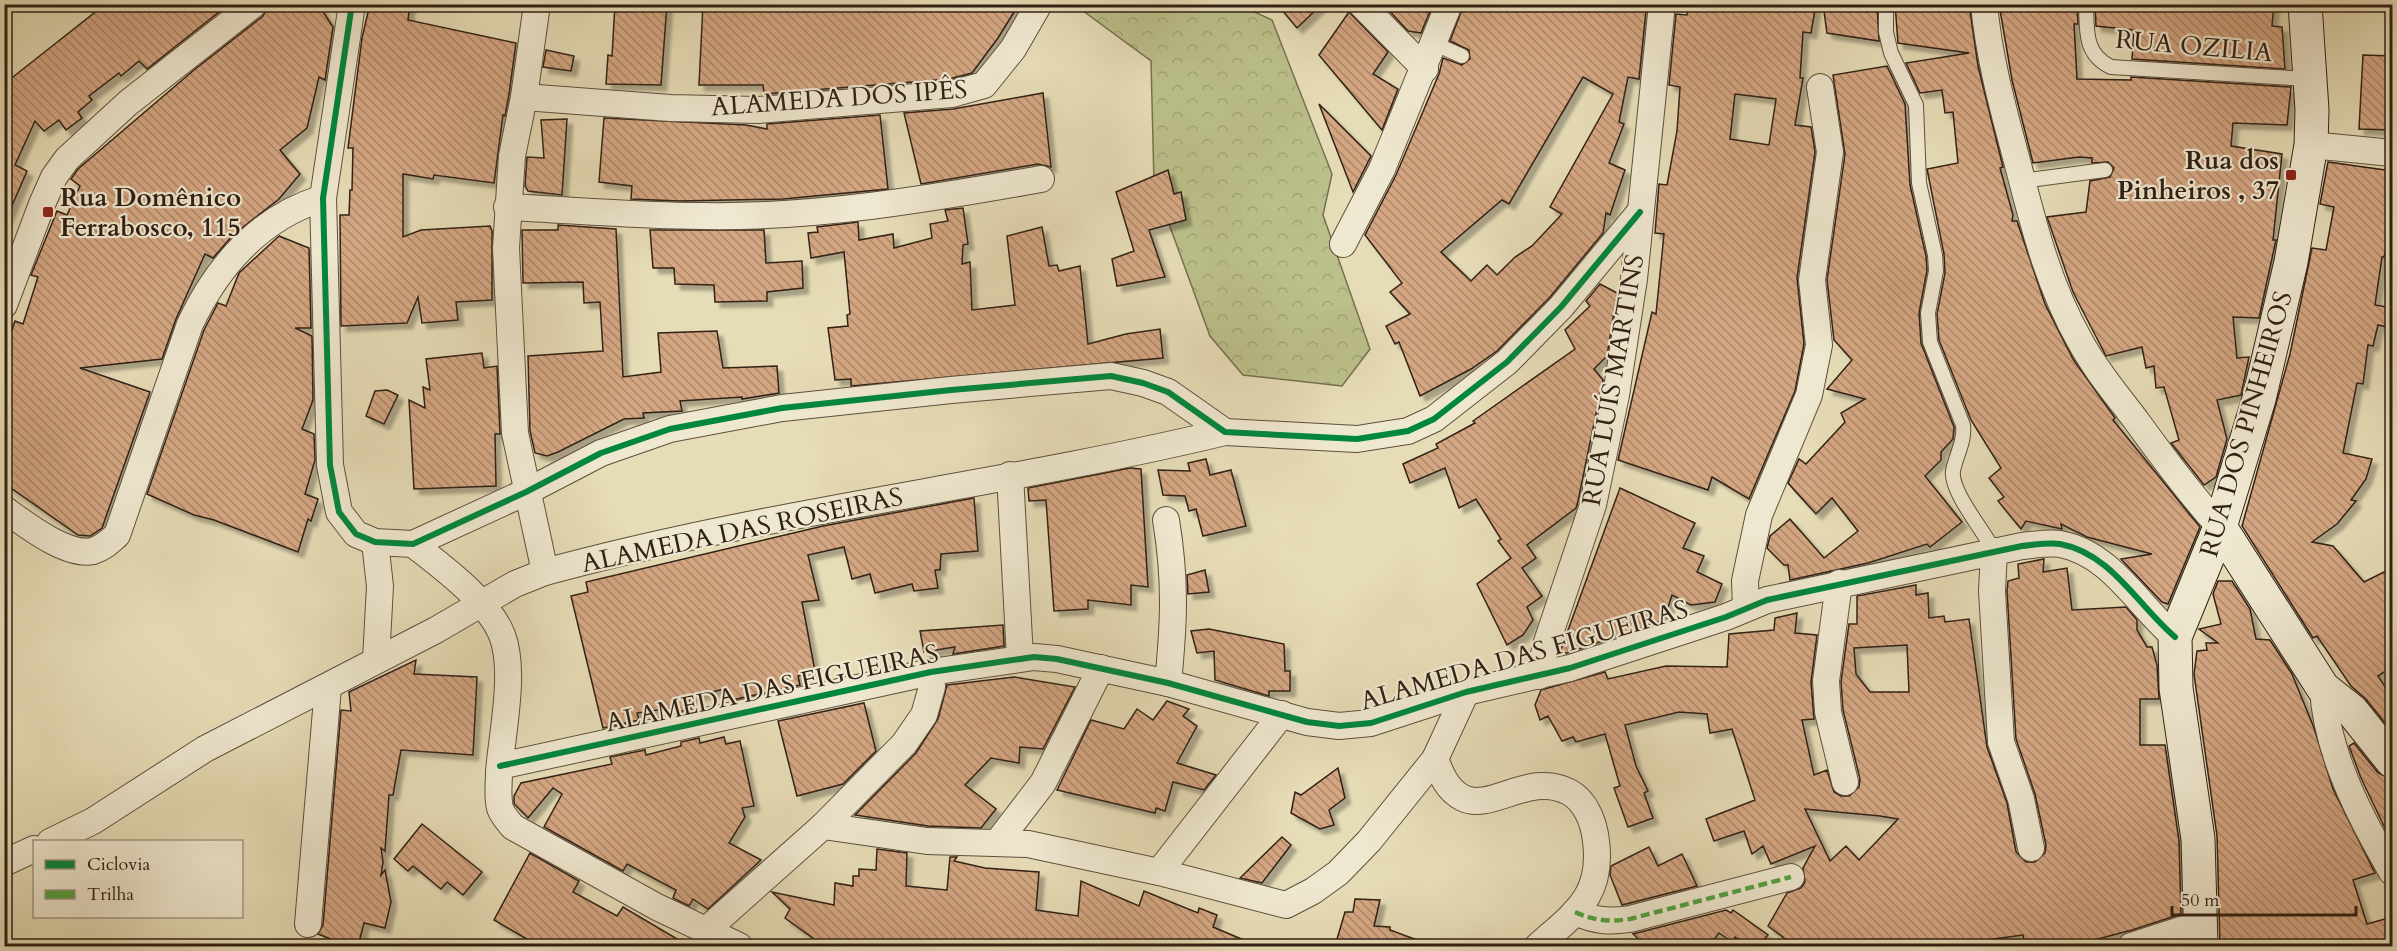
<svg xmlns="http://www.w3.org/2000/svg" width="2397" height="951" font-family="Cardo,serif">
<defs>
<pattern id="forest-crowns" width="20" height="18" patternUnits="userSpaceOnUse" patternTransform="scale(1.5)"><rect width="20" height="18" fill="#bbbf8a"/><path d="M2 6a3 3 0 1 1 6 0M12 15a3 3 0 1 1 6 0" fill="none" stroke="#a1a476"/></pattern>
<pattern id="building-back-hatch" width="6" height="6" patternUnits="userSpaceOnUse" patternTransform="scale(1.5)"><rect width="6" height="6" fill="#d4a682"/><path d="M-1 5l2 2M0 0l6 6M5-1l2 2" fill="none" stroke="#ac8769"/></pattern>
<filter id="shadow"><feDropShadow dx="5.5" dy="5.5" stdDeviation="1.5" flood-color="#0004"/></filter>
</defs>
<rect width="100%" height="100%" fill="#e6dcb6"/>
<filter id="stains"><feTurbulence type="fractalNoise" baseFrequency=".00333" numOctaves="4"/><feColorMatrix values="0 0 0 0 .2 0 0 0 0 .09 0 0 0 0 .02 0 0 0 .5 -.17"/></filter>
<radialGradient id="worn" r=".72"><stop offset=".6" stop-color="#630" stop-opacity="0"/><stop offset="1" stop-color="#630" stop-opacity=".3"/></radialGradient>
<!-- forest -->
<path fill="url(#forest-crowns)" stroke="#767050" stroke-width="1.5" d="M1075 5H1240L1272 20 1332 174 1323 215 1370 349 1342 386 1243 375 1210 336 1154 183 1151 61Z"/>
<!-- building -->
<g fill="url(#building-back-hatch)" stroke="#302015" stroke-width="1.5" fill-rule="evenodd" filter="url(#shadow)">
<path d="M88 4H229L147 69 139 61 121 76 119 73 89 96 92 100 78 112 82 118 66 130 59 120 44 131 35 121 15 165 27 171 4 224V119L12 112 4 105V84L94 13Z"/>
<path d="M269 4H318L333 27 325 80 319 77 307 128 280 150 300 174 279 199 233 235 213 258 205 254 176 319 162 359 80 368 150 392 102 528 90 536 78 535 4 483V354L15 321 23 324 38 277 31 275 57 211 67 215 80 186 71 179 78 169 194 70 263 16Z"/>
<path d="M370 4H410L408 20 516 43 509 94 505 116 503 115 494 183 434 175 433 179 403 174V237L421 230 490 226 492 231V300L456 302 458 320 422 323 418 297 407 323 341 326 340 215H349L350 190H352L353 148H348L362 38Z"/>
<path d="M615 4H667L661 85 606 84 608 55 612 56Z"/>
<path d="M703 4H1019L998 38 972 73 949 79 764 94 763 85H699Z"/>
<path d="M1277 4H1322L1297 28Z"/>
<path d="M1383 4H1433L1421 33 1408 31Z"/>
<path d="M1464 4H1641L1640 11H1646L1639 79 1628 77 1619 122 1624 124 1609 163 1625 170 1610 215 1606 213 1603 233 1550 297 1497 351 1471 369 1420 396 1399 342 1395 344 1386 326 1410 314 1390 292 1402 283 1365 235 1396 175 1439 74 1443 58 1462 65 1470 59 1469 50 1450 41ZM1583 77 1613 94 1550 207 1562 214 1532 246 1515 257 1497 275 1487 265 1471 281 1441 252 1502 200 1509 204Z"/>
<path d="M1688 4H1816L1811 33 1803 32 1800 78H1803L1795 125 1811 127 1815 152 1797 278 1804 344 1795 391 1749 499 1712 477 1708 490 1618 460 1652 312 1656 314 1664 234 1655 233 1659 184 1667 185 1677 131 1680 87 1669 85 1676 14 1687 15ZM1735 94 1776 99 1769 145 1730 139Z"/>
<path d="M1823 4H1877L1879 41 1827 33Z"/>
<path d="M1895 4H1969L1978 66 2003 167 2000 168 2013 215 2012 221H2017L2045 304 2073 359 2115 418 2113 420 2200 527 2168 604 2162 602 2121 559 2152 554 2087 537 2061 524 2062 529 2026 521 2021 529 1998 501 2004 497 1989 478 2001 468 1971 420 1939 340 1937 314 1945 273 1944 254 1927 169 1958 163 1953 112 1945 113 1942 90 1920 93 1906 63 1969 53 1898 43Z"/>
<path d="M1999 4H2077L2078 24H2074L2077 79 2131 80V77L2291 87 2287 125 2233 123 2231 146 2282 154 2273 240H2276L2259 318 2233 317 2237 358 2249 357 2241 395 2217 400 2227 439 2216 477 2204 485 2171 443 2179 440 2164 387 2156 388 2154 366 2146 368 2142 347 2106 356 2073 292 2047 217 2086 212 2090 181 2110 177 2114 168 2108 162 2092 163V158L2079 157 2033 163 2012 80Z"/>
<path d="M2095 4 2194 7V4H2274L2272 26 2282 27 2285 69 2132 59 2134 30 2096 26Z"/>
<path d="M1349 12 1388 52 1373 74 1398 89 1382 130 1319 55Z"/>
<path d="M546 50 574 56 571 71 543 67Z"/>
<path d="M2363 55 2392 56V130L2359 129Z"/>
<path d="M1887 66 1905 104 1910 185 1926 256 1927 270 1919 313 1921 343 1954 427 1953 439 1941 452V460L1925 476 1962 522 1930 547 1927 544 1868 563 1790 580 1788 565H1784L1767 548 1770 536 1790 519 1824 558 1858 531 1832 498 1816 514 1788 483 1799 459 1806 464 1845 422 1841 413 1865 399 1827 389 1852 360 1834 340 1827 280 1845 154 1833 75Z"/>
<path d="M1043 93 1051 167 1038 164 921 184 904 113 953 109Z"/>
<path d="M1319 104 1371 156 1353 192Z"/>
<path d="M880 115 888 189 783 199 679 201 631 199 632 186 599 182 604 118 746 125 767 129V124Z"/>
<path d="M567 119 562 195 528 191 525 186 527 157 544 158 541 120Z"/>
<path d="M2328 162 2392 171V237L2390 236 2384 257H2382L2375 305 2392 308V328L2378 325 2373 346 2368 345 2363 384 2357 383 2343 453 2372 459 2366 479 2351 500 2356 501 2337 524 2312 542 2333 546 2364 582 2392 568V667L2378 676 2392 697V732L2366 699 2351 686 2317 636 2313 638 2242 526 2290 354 2312 248 2326 250 2334 207 2320 204Z"/>
<path d="M1168 170 1174 194 1181 192 1186 220 1149 230 1165 277 1117 286 1112 259 1134 251 1116 192Z"/>
<path d="M963 208 968 244 963 245 962 264 970 262 972 310 1015 305 1007 236 1042 227 1049 266 1057 265 1059 271 1080 266 1088 344 1126 334 1160 329 1163 358 851 386V379L835 380 828 328 848 326 847 315 850 314 844 252 811 258 808 233 818 232 817 227 858 222 859 240 893 234 894 248 932 238 930 224 948 221 945 210Z"/>
<path d="M558 225 616 229 623 377 661 372 658 333 717 331 723 368 777 366 779 393 742 399V397L680 401 682 411 643 413 644 418 624 419 558 452 547 456 535 453 530 431 528 356 603 351 600 302 584 303 583 282 523 283 522 230H558Z"/>
<path d="M650 230H764L766 263 802 261 803 288 767 292V301L715 302 714 285 675 284 674 268H653Z"/>
<path d="M279 236 309 248 311 328H295L312 336 313 400 302 429 314 434 315 460 305 494 318 499 311 521 308 519 298 552 214 520 194 515 147 494 204 330 218 303 226 306 239 273Z"/>
<path d="M1600 284 1617 293 1607 356 1594 369 1603 380 1578 501 1576 508 1527 545 1536 558 1522 568 1542 596 1527 607 1533 620 1523 635 1507 645 1477 584 1511 558 1498 541 1501 539 1476 499 1459 508 1445 468 1410 483 1403 464 1438 448 1436 444 1475 423 1473 421 1575 349 1565 330 1590 306 1586 301Z"/>
<path d="M482 353 484 368 497 366 500 434H495L496 486 414 489 409 400 425 408 423 387 430 390 426 359Z"/>
<path d="M387 390 398 395 384 424 366 416 375 391Z"/>
<path d="M1206 459 1210 475 1231 470 1246 526 1203 536 1196 509 1189 511 1185 496 1163 495 1158 470 1190 471 1188 463Z"/>
<path d="M1130 468 1141 469 1148 587 1131 585V605L1088 600V609L1054 611 1046 500 1029 501 1028 488Z"/>
<path d="M1620 488 1695 523 1683 548 1704 556 1697 572 1722 584 1715 602 1691 605 1672 595 1664 620 1567 653 1560 652Z"/>
<path d="M974 498 978 551 941 554 940 570H935L938 588 914 591 912 584 875 593 870 574 852 579 844 547 808 555 819 600 802 602 815 671 798 676 800 685 732 700 728 688 689 698 691 709 678 712V707L637 713 639 720 603 728 571 596 588 592 586 582 823 526Z"/>
<path d="M2044 559 2043 572 2067 568 2072 610 2126 607 2137 620V630L2147 647H2152L2157 665 2159 699H2140V745H2165L2179 841 2181 914 2132 930 2071 946H2025L2023 935 1956 944V946H1795L1768 926 1787 893 1801 888 1805 882 1803 868 1815 846 1771 864 1763 846 1752 854 1744 831 1714 841 1706 819 1755 800 1732 729 1710 733 1707 714 1679 712 1625 725 1636 766 1648 791 1644 793 1653 818 1628 827 1614 788 1620 786 1605 734 1576 742 1573 737 1562 741 1548 716 1540 720 1535 705 1541 690 1605 672 1608 679 1666 666 1727 667 1729 634 1774 630 1775 618 1797 613 1795 633 1817 635 1811 682 1814 719 1802 720 1814 775 1827 770 1834 792 1841 796H1849L1859 787 1860 779 1843 710 1841 682 1849 624H1857V596L1916 585V595L1928 593 1929 618 1944 616 1945 622 1969 619 1987 747 2007 803 2016 852 2026 862H2035L2045 853 2046 845 2035 794 2016 739 2007 591 2008 581 2019 578 2018 564ZM1907 645 1909 692H1870L1856 674 1854 648ZM1805 809 1880 816 1898 819 1859 860 1846 846 1830 861Z"/>
<path d="M1205 570 1209 592 1188 594 1187 575Z"/>
<path d="M2218 581H2232L2250 609 2256 639 2270 640 2292 674 2314 728 2333 789 2375 873 2353 880 2367 924 2392 917V946H2220L2217 836 2194 674 2197 651 2207 650 2206 643H2218L2199 629 2221 624 2213 594Z"/>
<path d="M1003 625 1004 646 953 654 955 647 924 652 920 631Z"/>
<path d="M1209 629 1284 644 1285 671H1290V691H1269V696L1215 680 1214 651 1197 653 1191 631Z"/>
<path d="M416 660 414 674 477 677 473 755 401 750 393 795H389L385 851 381 848 383 862 381 875 385 870 391 902 385 928 364 923 358 946H335L336 941 318 934 323 925 341 710 351 711 349 692Z"/>
<path d="M1014 677 1075 687 1043 749 1020 747 1019 763 991 758 965 785 996 809 981 828 928 826 855 815 916 753 938 719 947 685Z"/>
<path d="M1167 701 1189 709 1183 716 1197 726 1177 763 1216 775 1204 790 1173 782 1165 811 1156 808 1155 813 1057 790 1091 720 1124 729 1137 709 1153 720Z"/>
<path d="M864 703 876 751 843 784 797 796 778 721Z"/>
<path d="M724 737 726 744 740 741 754 806 742 808 745 817 729 843 761 860 708 909 693 899 689 906 673 898 676 890 627 864 623 871 544 827 562 794 553 788 528 818 514 804V796L521 783 612 764 610 757 645 750 646 755 681 746V742L699 738 700 743Z"/>
<path d="M2354 743 2378 773 2392 779V843L2361 778 2349 746Z"/>
<path d="M1338 768 1345 798 1329 810 1334 825 1320 829 1291 813 1295 792 1301 795Z"/>
<path d="M422 824 482 872 463 895 447 882 441 889 413 866 408 871 394 859Z"/>
<path d="M1282 837 1291 845 1262 883 1240 878Z"/>
<path d="M1649 847 1658 866 1682 854 1697 886 1622 905 1610 875 1611 866Z"/>
<path d="M877 849 907 853 906 886 947 890 950 857H957L954 861 985 868 1039 872 1036 910 1078 916 1081 881 1139 906 1144 891 1198 913 1199 908 1217 915 1213 927 1258 946H814V939L785 918 790 909 772 892 834 905 835 883 853 886V876H859V869L876 870Z"/>
<path d="M530 853 579 881 573 892 617 916 623 907 689 946H524L527 939 494 920Z"/>
<path d="M1355 899 1380 900 1374 926 1390 927V930L1428 944V946H1335L1345 912H1353Z"/>
<path d="M1726 910 1731 913 1733 910 1768 935 1759 946H1748L1735 937 1732 942 1719 933 1709 946H1646L1633 934Z"/>
</g>
<g fill="none" stroke-linecap="round" stroke-linejoin="round">
<defs>
<g id="lane">
<path d="M1886 4V32L1891 53 1916 105 1919 183 1935 255 1936 271 1928 313 1930 342 1963 425C1965 442 1956 455 1953 471 1950 491 1984 531 1994 551"/>
<path d="M2086 4C2087 31 2084 54 2111 67L2308 79"/>
<path d="M1433 43 1462 56"/>
<path d="M2022 181 2105 170"/>
</g>
<g id="street">
<path d="M352 4 323 198 330 465 339 512 356 534 375 542 413 544 526 492 601 453 670 429 782 408 951 390 1111 376 1143 383 1168 392 1225 432 1357 439 1408 431 1434 419 1507 362 1561 307 1640 212"/>
<path d="M537 4 524 97 512 156 506 248 515 433 545 572"/>
<path d="M1361 4 1425 69"/>
<path d="M1984 4C1989 58 2003 109 2017 161 2033 223 2048 285 2080 341 2096 371 2118 396 2138 423 2164 459 2190 494 2220 527"/>
<path d="M524 97 670 108 758 110 952 94 984 85 1013 49 1039 4"/>
<path d="M2311 145 2392 153"/>
<path d="M507 207C572 210 638 216 703 216 816 218 929 199 1041 179"/>
<path d="M1343 244 1382 169 1449 4"/>
<path d="M4 305 42 204 54 177 67 159 128 103 254 4"/>
<path d="M1010 475 1020 658"/>
<path d="M4 509C25 524 67 557 93 551 103 548 110 541 117 535L190 324C218 265 259 218 323 198"/>
<path d="M1166 520C1176 581 1174 622 1168 683"/>
<path d="M375 542 380 586 376 660"/>
<path d="M413 544C442 567 488 600 502 635 516 671 502 733 499 772 499 784 497 796 500 808 502 815 508 821 513 827L657 907 739 946"/>
<path d="M1994 551 1992 591 2001 742 2021 799 2031 848"/>
<path d="M1839 583 1826 681 1828 712 1845 782"/>
<path d="M1746 608 1745 581 1759 515 1809 395 1819 345 1812 280 1830 152 1820 87"/>
<path d="M1539 676 1546 645 1593 505 1616 395 1634 279 1662 4"/>
<path d="M2323 688C2326 752 2360 817 2392 872"/>
<path d="M1435 759C1441 774 1447 790 1463 798 1491 812 1530 771 1569 792 1586 801 1594 823 1596 841 1603 896 1575 913 1538 946"/>
<path d="M500 766 931 672 1034 657 1057 659 1168 683 1307 722 1339 726 1371 723 1466 692 1570 668 1726 617 1767 600 2022 546C2033 545 2048 542 2060 544 2111 553 2139 607 2175 637"/>
<path d="M823 826 927 841 1028 844 1159 872 1286 905 1313 891 1338 873 1369 841 1435 759 1466 692"/>
<path d="M50 842 93 821 205 749 436 630 515 584 545 572C768 511 1000 486 1225 432"/>
<path d="M997 843 1043 783 1101 668"/>
<path d="M4 863 34 849"/>
<path d="M1159 872 1282 714"/>
<path d="M1575 912C1595 921 1609 922 1630 919L1791 877"/>
<path d="M308 924 328 687"/>
<path d="M704 932 823 826 904 744 924 715 932 687 931 672"/>
<path d="M2131 946 2202 923"/>
</g>
<g id="secondary">
<path d="M2220 527 2323 688 2352 711 2392 761"/>
<path d="M2201 946 2198 839 2176 688 2175 637 2220 527 2259 399 2291 262 2311 145 2312 110 2305 4"/>
</g>
</defs>
<!-- lane casing -->
<use href="#lane" stroke="#5e4f3d" stroke-width="16"/>
<!-- street casing -->
<use href="#street" stroke="#5e4f3d" stroke-width="28"/>
<!-- secondary casing -->
<use href="#secondary" stroke="#302015" stroke-width="35"/>
<!-- lane -->
<use href="#lane" stroke="#efe8d0" stroke-width="14"/>
<!-- street -->
<use href="#street" stroke="#efe8d0" stroke-width="26"/>
<!-- secondary -->
<use href="#secondary" stroke="#efe8d0" stroke-width="33"/>
<!-- quiet -->
<path stroke="#52a240" stroke-width="4.5" stroke-dasharray="9 4.5" stroke-linecap="butt" d="M1575 912C1595 921 1609 922 1630 919L1791 877"/>
<defs>
<g id="cycleway">
<path d="M352 4 323 198 330 465 339 512 356 534 375 542 413 544 526 492 601 453 670 429 782 408 951 390 1111 376 1143 383 1168 392 1225 432 1357 439 1408 431 1434 419 1507 362 1561 307 1640 212"/>
<path d="M500 766 931 672 1034 657 1057 659 1168 683 1307 722 1339 726 1371 723 1466 692 1570 668 1726 617 1767 600 2022 546C2033 545 2048 542 2060 544 2111 553 2139 607 2175 637"/>
</g>
</defs>
<!-- cycleway casing -->
<use href="#cycleway" stroke="#efe8d0" stroke-width="10"/>
<!-- cycleway -->
<use href="#cycleway" stroke="#00873e" stroke-width="6"/>
</g>
<!-- markers -->
<g fill="#8f2418" stroke="#efe8d0" stroke-width="2">
<rect x="2285" y="169" width="12" height="12" rx="3"/>
<rect x="42" y="206" width="12" height="12" rx="3"/>
</g>
<g text-anchor="middle" dominant-baseline="central" stroke-width="4.5" stroke-linejoin="round" paint-order="stroke">
<!-- street labels -->
<g font-size="26" fill="#302015" stroke="#efe8d0">
<text transform="translate(2194 46) rotate(5)">RUA OZILIA</text>
<text transform="translate(839 98) rotate(-4)">ALAMEDA DOS IPÊS</text>
<text transform="translate(1613 380) rotate(-80)">RUA LUÍS MARTINS</text>
<text transform="translate(2246 424) rotate(-74)">RUA DOS PINHEIROS</text>
<text transform="translate(742 530) rotate(-12)">ALAMEDA DAS ROSEIRAS</text>
<text transform="translate(1524 655) rotate(-16)">ALAMEDA DAS FIGUEIRAS</text>
<text transform="translate(772 688) rotate(-12)">ALAMEDA DAS FIGUEIRAS</text>
</g>
<!-- poi labels -->
<g font-size="26" font-weight="bold" fill="#302015" stroke="#efe8d0" text-anchor="end">
<text x="2279" y="160">Rua dos<tspan x="2279" dy="30">Pinheiros , 37</tspan></text>
<text x="60" y="197" text-anchor="start">Rua Domênico<tspan x="60" dy="30">Ferrabosco, 115</tspan></text>
</g>
</g>
<!-- margin -->
<rect width="2397" height="951" fill="none" stroke="#e6dcb6" stroke-width="24"/>
<rect x="6" y="6" width="2385" height="939" fill="none" stroke="#302015" stroke-width="3"/>
<rect x="12" y="12" width="2373" height="927" fill="none" stroke="#302015" stroke-width="1.5"/>
<!-- legend -->
<rect x="33" y="840" width="210" height="78" fill="#efe8d0" stroke="#a39885" stroke-width="1.5"/>
<rect x="45" y="860" width="30" height="9" fill="#00873e" stroke="#a39885" stroke-width="1.5"/>
<text x="87" y="870" font-size="18" fill="#302015">Ciclovia</text>
<rect x="45" y="890" width="30" height="9" fill="#52a240" stroke="#a39885" stroke-width="1.5"/>
<text x="87" y="900" font-size="18" fill="#302015">Trilha</text>
<!-- scale -->
<path d="M2172 906v9h184v-9" fill="none" stroke="#302015" stroke-width="3"/>
<text x="2181" y="906" font-size="18" fill="#302015" stroke="#efe8d0" stroke-width="4.5" paint-order="stroke">50 m</text>
<rect width="100%" height="100%" filter="url(#stains)"/>
<rect width="100%" height="100%" fill="url(#worn)"/>
</svg>
